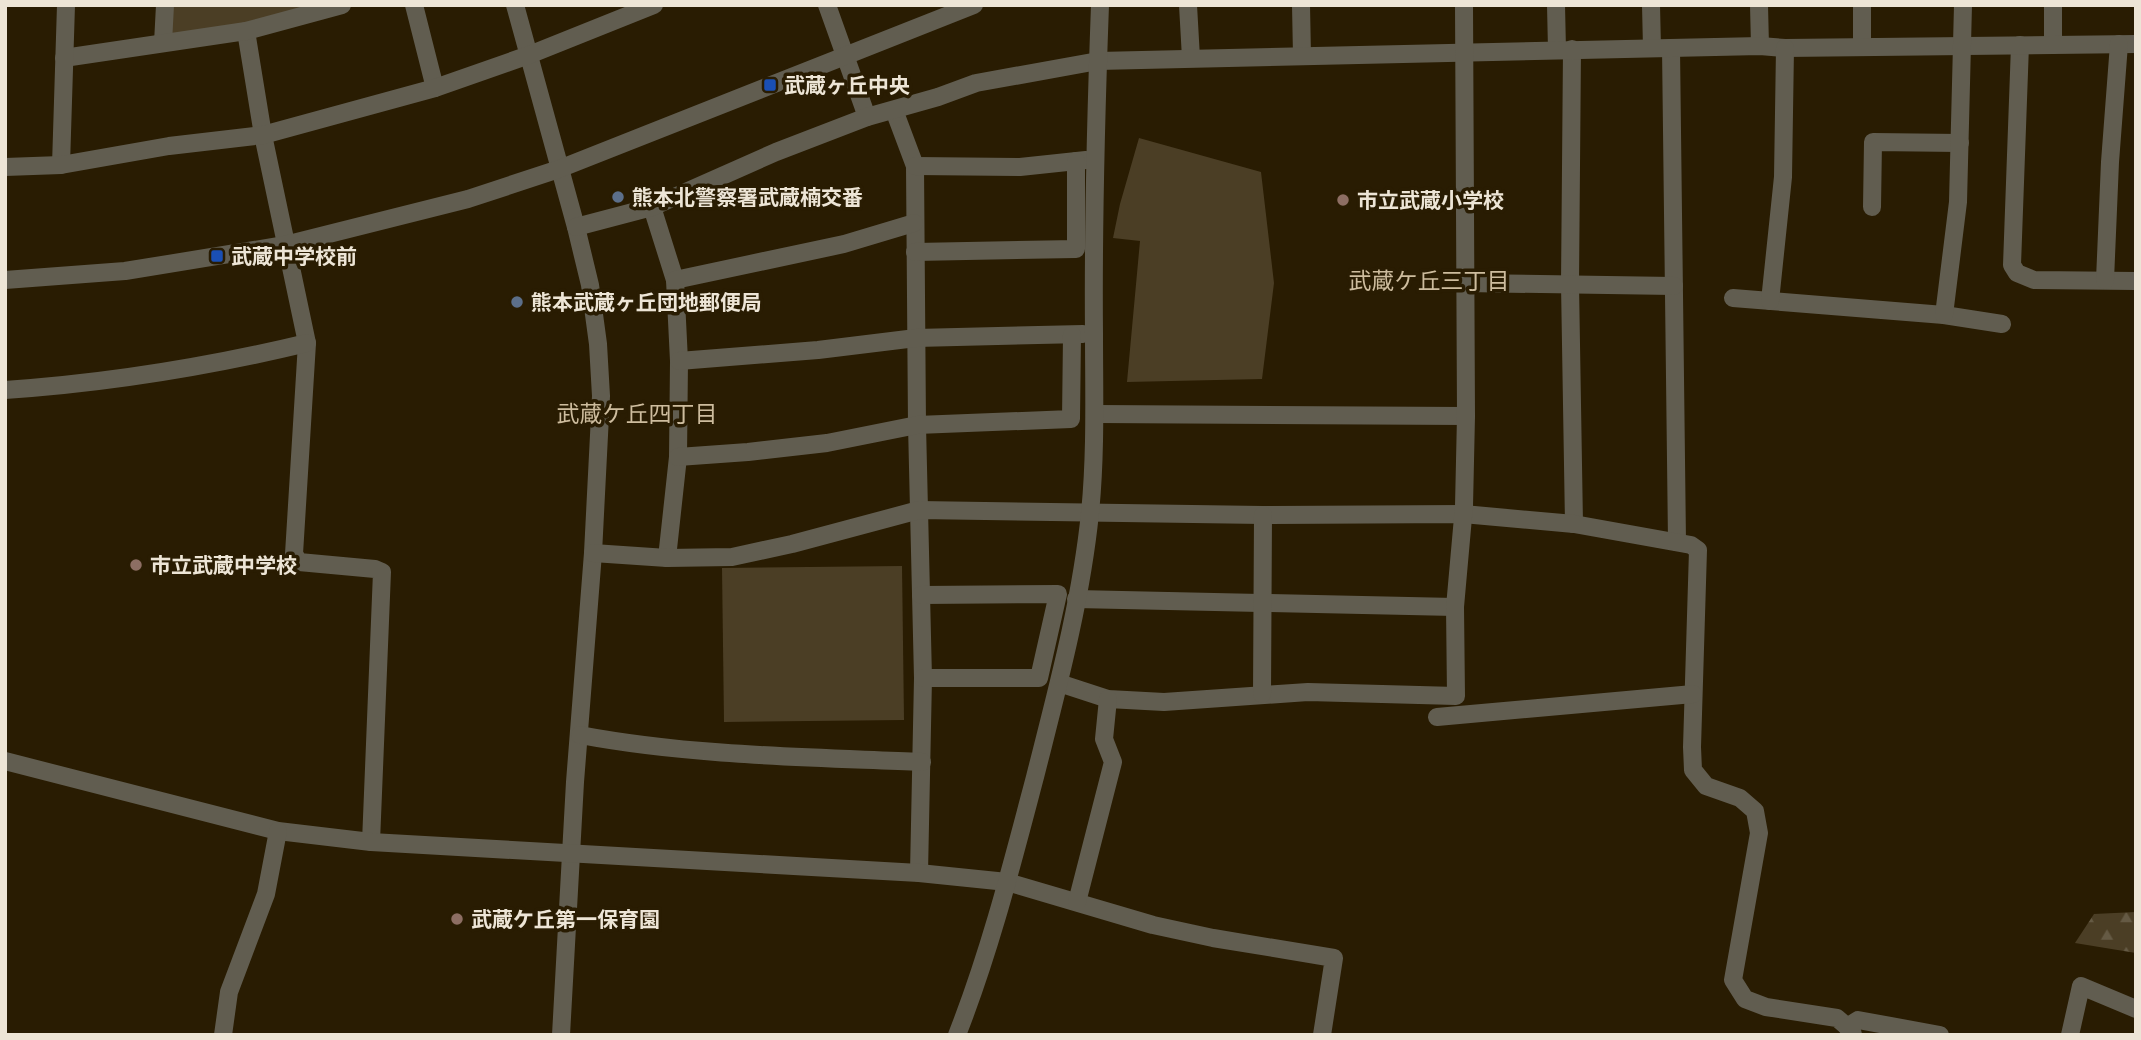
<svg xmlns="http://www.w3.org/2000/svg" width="2141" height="1040" font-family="Poppins,'Noto Sans JP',sans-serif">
<defs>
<pattern id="forest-firs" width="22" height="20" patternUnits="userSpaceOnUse" patternTransform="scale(1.75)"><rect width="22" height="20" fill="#4b3e25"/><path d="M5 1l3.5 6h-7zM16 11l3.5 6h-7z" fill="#655a44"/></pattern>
</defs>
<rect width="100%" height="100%" fill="#291c02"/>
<!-- forest -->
<path fill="url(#forest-firs)" d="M2136 912V953L2075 943 2094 914Z"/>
<!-- green -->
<g fill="#4b3e25">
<path d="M165 5H310L312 14 163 43Z"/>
<path d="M1139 138 1261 172 1274 283 1262 379 1127 382 1140 241 1113 238 1120 204Z"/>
<path d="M902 566 904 720 724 722 722 568Z"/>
</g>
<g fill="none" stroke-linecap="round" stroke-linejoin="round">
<!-- minor -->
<g stroke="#615d50" stroke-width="18">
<path d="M414 5 435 88"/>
<path d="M515 5 576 227 590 285 598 344 601 396 593 553 575 782 561 1035"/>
<path d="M827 5 867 117"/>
<path d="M1188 5 1191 58"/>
<path d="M1301 5 1302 56"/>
<path d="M1556 5 1557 50"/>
<path d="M1651 5 1652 48"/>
<path d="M1759 5 1760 46"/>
<path d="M1862 5V47"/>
<path d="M246 31 263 135 307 343 294 554 299 562 375 569 382 572 371 842"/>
<path d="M163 43 165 5"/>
<path d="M2020 45 2012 265 2017 273 2034 280 2136 281"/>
<path d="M2053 45V5"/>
<path d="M1671 48 1677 542"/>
<path d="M1572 49 1570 284 1574 524"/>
<path d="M64 58 246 31 342 5"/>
<path d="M894 110 915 166 917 425 923 678 919 873"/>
<path d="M61 165 66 5"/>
<path d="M915 166 1020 167 1086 160"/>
<path d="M5 167 61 165 169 146 263 135 435 88 529 55 654 5"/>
<path d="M652 207 675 280 679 361 678 457 667 558"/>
<path d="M1872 207 1873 142 1960 143"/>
<path d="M576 227 652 207 776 152 867 117 938 97 976 83 1098 61 1760 46 1785 48 2136 44"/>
<path d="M915 252 1076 249V161"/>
<path d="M5 280 125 271 285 245 468 199 559 169 974 5"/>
<path d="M675 280 844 244 914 223"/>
<path d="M2105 280 2110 162 2119 44"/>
<path d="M1465 283 1674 286"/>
<path d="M1733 298 1944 315 2002 324"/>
<path d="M1770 301 1783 177 1785 48"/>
<path d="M1944 315 1958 202 1963 5"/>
<path d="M679 361 818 350 916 338 1083 334"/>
<path d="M5 390C107 383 207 367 307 343"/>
<path d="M1096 414 1466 416"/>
<path d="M678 457 748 452 827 443 917 425 1071 419 1072 335"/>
<path d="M593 553 667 558 732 557 792 544 919 510 1263 515 1463 514 1574 524 1691 545 1698 550 1692 747 1693 770 1706 786 1740 798 1755 811 1759 833 1733 980 1745 999 1766 1007 1837 1018 1852 1031 1853 1035"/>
<path d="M921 595 1058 594 1039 678H923"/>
<path d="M1076 599 1455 607"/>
<path d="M1059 683 1108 699 1164 702 1308 692 1456 696 1455 607 1464 506 1466 416 1464 5"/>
<path d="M1262 694 1263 515"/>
<path d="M1437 717 1693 694"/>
<path d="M580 735C692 756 808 757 922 762"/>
<path d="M5 761 278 831 371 842 919 873 1007 882 1153 925 1213 938 1334 958 1322 1035"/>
<path d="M1077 902 1113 762 1104 739 1108 699"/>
<path d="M1847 1027 1858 1020 1940 1035"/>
<path d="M223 1035 229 992 266 894 278 831"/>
<path d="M957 1035C990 951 1012 864 1035 777 1057 690 1081 602 1090 513 1096 453 1094 393 1094 333 1093 224 1096 114 1100 5"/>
<path d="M2070 1035 2081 986 2136 1009"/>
</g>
</g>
<!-- markers -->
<g fill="#1a4fb4" stroke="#291c02" stroke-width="2.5">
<rect x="763" y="78" width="14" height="14" rx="3.5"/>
<rect x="210" y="249" width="14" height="14" rx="3.5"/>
</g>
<g fill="#5c6f8a" stroke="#291c02" stroke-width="2.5">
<circle cx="618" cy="197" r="7"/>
<circle cx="517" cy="302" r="7"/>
</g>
<g fill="#8d6e63" stroke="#291c02" stroke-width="2.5">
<circle cx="1343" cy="200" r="7"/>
<circle cx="136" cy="565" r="7"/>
<circle cx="457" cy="919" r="7"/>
</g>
<g text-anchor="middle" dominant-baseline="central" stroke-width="7" stroke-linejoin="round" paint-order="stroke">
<!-- poi labels -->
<g font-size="21" font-weight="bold" fill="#ede5d6" stroke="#291c02" text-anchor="start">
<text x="784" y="85">武蔵ヶ丘中央</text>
<text x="632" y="197">熊本北警察署武蔵楠交番</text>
<text x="1357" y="200">市立武蔵小学校</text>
<text x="231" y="256">武蔵中学校前</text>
<text x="531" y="302">熊本武蔵ヶ丘団地郵便局</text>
<text x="150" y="565">市立武蔵中学校</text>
<text x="471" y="919">武蔵ケ丘第一保育園</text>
</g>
<!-- neighbourhood labels -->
<g font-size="23" fill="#cdbc9e" stroke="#291c02">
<text x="1429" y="281">武蔵ケ丘三丁目</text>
<text x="637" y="414">武蔵ケ丘四丁目</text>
</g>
</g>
<!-- border -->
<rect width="2141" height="1040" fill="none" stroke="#ede5d6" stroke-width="14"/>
</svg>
